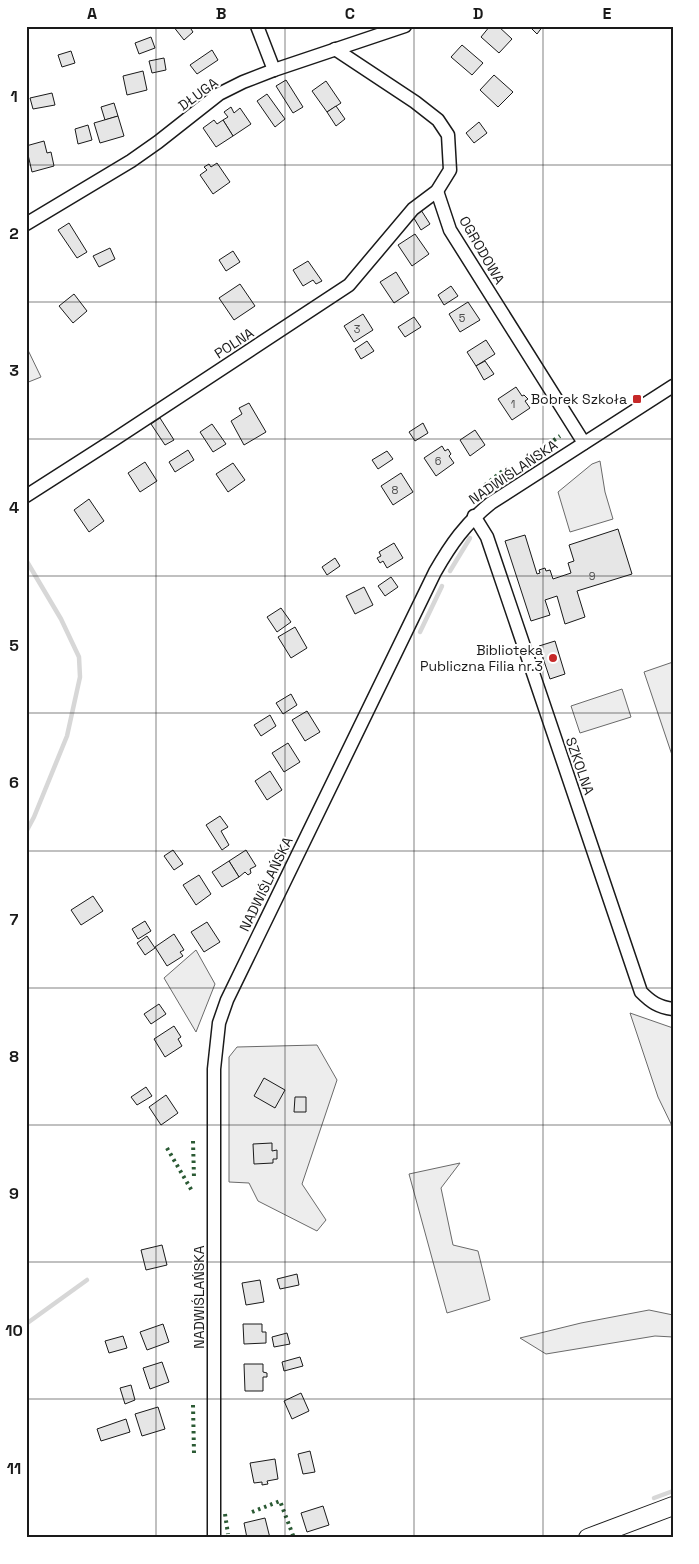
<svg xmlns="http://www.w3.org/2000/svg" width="699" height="1564" font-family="'Space Grotesk',sans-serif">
<rect width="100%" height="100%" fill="#fff"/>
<!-- built -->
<g fill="#ededed" stroke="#6a6a6a">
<path d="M26 346 41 377 26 383Z"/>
<path d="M600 461 605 492 613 519 570 532 558 492 592 464Z"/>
<path d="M673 662V758L644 672Z"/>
<path d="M622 689 631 717 580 733 571 706Z"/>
<path d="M196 950 215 984 196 1032 164 978Z"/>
<path d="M630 1013 673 1028V1128L658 1097Z"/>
<path d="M317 1045 337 1080 302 1184 326 1220 317 1231 258 1201 249 1183 229 1182V1057L237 1047Z"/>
<path d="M460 1163 441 1188 453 1245 478 1251 490 1300 447 1313 409 1174Z"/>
<path d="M649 1310 673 1315V1337L655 1336 546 1354 520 1338 581 1323Z"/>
</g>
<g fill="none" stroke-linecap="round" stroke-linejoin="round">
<!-- stream -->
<g stroke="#d7d7d7" stroke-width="4.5">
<path d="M26 560 61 619 79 657 80 677 67 736 34 817 26 832"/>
<path d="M450 571 470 538"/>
<path d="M420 632 442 586"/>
<path d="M26 1324 87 1280"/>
<path d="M654 1498 673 1491"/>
</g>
</g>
<!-- building -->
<g fill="#e6e6e6" stroke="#1a1a1a">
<path d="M173 26H189L193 32 184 40Z"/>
<path d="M490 26H498L512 39 499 53 481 37Z"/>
<path d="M529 26H543L537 34Z"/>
<path d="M151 37 155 48 139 54 135 43Z"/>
<path d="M462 45 483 63 472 75 451 57Z"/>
<path d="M212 50 218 60 197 74 190 65Z"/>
<path d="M71 51 75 63 62 67 58 55Z"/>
<path d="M164 58 166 70 152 73 149 61Z"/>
<path d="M143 71 147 90 127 95 123 76Z"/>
<path d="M494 75 513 92 498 107 480 90Z"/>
<path d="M286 80 303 107 293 113 276 86Z"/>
<path d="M326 81 341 103 327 112 312 91Z"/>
<path d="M52 93 55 105 33 109 30 98Z"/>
<path d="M267 94 285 119 275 127 257 101Z"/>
<path d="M114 103 118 116 105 120 101 107Z"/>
<path d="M336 106 345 119 336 126 327 112Z"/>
<path d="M231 107 234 113 240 108 251 124 233 136 223 120 228 117 224 112Z"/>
<path d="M118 116 124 136 100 143 94 123Z"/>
<path d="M214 120 217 124 223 120 233 136 216 147 203 128Z"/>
<path d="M479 122 487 133 474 143 466 133Z"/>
<path d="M88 125 92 140 78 144 75 129Z"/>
<path d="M44 141 47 153 51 152 54 166 32 172 26 146Z"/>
<path d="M217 163 230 182 213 194 200 175 207 170 204 167 209 164 211 167Z"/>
<path d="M421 210 430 224 421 230 412 215Z"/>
<path d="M69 223 87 252 77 258 58 230Z"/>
<path d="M415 234 429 254 412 266 398 245Z"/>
<path d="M110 248 115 259 99 267 93 256Z"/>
<path d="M233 251 240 262 226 271 219 260Z"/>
<path d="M308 261 322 281 316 284 313 280 303 286 293 270Z"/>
<path d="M396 272 409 293 394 303 380 282Z"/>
<path d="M240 284 255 306 234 320 219 298Z"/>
<path d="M451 286 458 296 444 305 438 295Z"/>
<path d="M74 294 87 311 73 323 59 306Z"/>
<path d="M468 302 480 320 460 332 449 314Z"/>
<path d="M363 314 373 330 354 342 344 326Z"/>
<path d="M414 317 421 327 405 337 398 327Z"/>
<path d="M486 340 495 354 476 366 467 352Z"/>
<path d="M367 341 374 351 361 359 355 349Z"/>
<path d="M485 361 494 374 484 380 476 366Z"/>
<path d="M516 387 522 396 524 395 528 399 525 401 530 408 512 420 498 399Z"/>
<path d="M249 403 266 432 244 445 231 421 242 414 239 408Z"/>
<path d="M160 418 174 440 165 445 151 424Z"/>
<path d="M423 423 428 433 415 441 409 432Z"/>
<path d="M212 424 226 444 213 452 200 432Z"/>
<path d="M475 430 485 445 470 456 460 440Z"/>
<path d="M442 446 445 451 448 449 451 454 449 456 454 463 436 476 424 458Z"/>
<path d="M188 450 194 460 175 472 169 462Z"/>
<path d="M387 451 393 459 378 469 372 460Z"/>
<path d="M145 462 157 481 140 492 128 473Z"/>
<path d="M233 463 245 480 228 492 216 474Z"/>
<path d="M401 473 413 492 393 505 381 486Z"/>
<path d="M89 499 104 521 89 532 74 510Z"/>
<path d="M618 529 632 574 577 591 585 617 565 624 557 596 545 600 550 615 531 621 505 541 525 535 537 574 540 573 539 570 545 568 546 571 550 570 553 579 571 573 568 563 574 561 569 545Z"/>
<path d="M394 543 403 558 387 568 383 561 380 563 377 558 381 556 379 552Z"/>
<path d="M335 558 340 566 327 575 322 567Z"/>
<path d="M391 577 398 587 385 596 378 586Z"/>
<path d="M364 587 373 605 355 614 346 596Z"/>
<path d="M281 608 291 622 277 632 267 617Z"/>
<path d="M295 627 307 648 291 658 278 637Z"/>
<path d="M555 641 565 674 550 679 539 646Z"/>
<path d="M291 694 297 705 283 714 276 703Z"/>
<path d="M307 711 320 732 305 741 292 720Z"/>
<path d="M270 715 276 726 261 736 254 725Z"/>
<path d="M288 743 300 762 284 772 272 753Z"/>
<path d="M270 771 282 790 267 800 255 781Z"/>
<path d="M220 816 228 827 221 831 229 845 222 850 206 825Z"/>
<path d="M173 850 183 864 174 870 164 856Z"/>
<path d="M246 850 256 866 250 869 251 873 248 875 245 872 239 877 229 861Z"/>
<path d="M229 861 239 877 222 887 212 872Z"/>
<path d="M199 875 211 894 196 905 183 885Z"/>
<path d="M93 896 103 911 81 925 71 910Z"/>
<path d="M145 921 151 931 138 939 132 929Z"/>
<path d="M207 922 220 942 204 952 191 932Z"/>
<path d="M174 934 184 950 180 952 183 956 167 966 155 947Z"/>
<path d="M147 936 155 948 145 955 137 943Z"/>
<path d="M159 1004 166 1014 151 1024 144 1014Z"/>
<path d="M174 1026 181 1037 178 1039 182 1046 165 1057 154 1039Z"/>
<path d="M264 1078 285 1090 275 1108 254 1096Z"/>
<path d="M146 1087 152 1096 137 1105 131 1097Z"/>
<path d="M166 1095 178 1113 161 1125 149 1107Z"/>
<path d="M295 1097H306V1112H294Z"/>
<path d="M272 1143V1151L277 1150V1159H273V1163L254 1164 253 1144Z"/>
<path d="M162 1245 167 1265 146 1270 141 1250Z"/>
<path d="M297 1274 299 1285 280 1289 277 1279Z"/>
<path d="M260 1280 264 1302 246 1305 242 1283Z"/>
<path d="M163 1324 169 1342 147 1350 140 1332Z"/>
<path d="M243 1324H262V1332H266V1343L244 1344Z"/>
<path d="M287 1333 290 1344 274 1347 272 1337Z"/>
<path d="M123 1336 127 1348 109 1353 105 1341Z"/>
<path d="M300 1357 303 1366 284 1371 282 1362Z"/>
<path d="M162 1362 169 1382 150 1389 143 1368Z"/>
<path d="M244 1364H263V1372L267 1373V1377H263V1391H245Z"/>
<path d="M131 1385 135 1400 125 1404 120 1388Z"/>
<path d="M301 1393 309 1411 292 1419 284 1401Z"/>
<path d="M158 1407 165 1429 142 1436 135 1414Z"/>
<path d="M126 1419 130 1432 101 1441 97 1429Z"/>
<path d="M310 1451 315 1472 303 1474 298 1454Z"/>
<path d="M275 1459 278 1479 267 1481 268 1484 262 1485V1482L254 1483 250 1463Z"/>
<path d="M323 1506 329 1525 307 1532 301 1513Z"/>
<path d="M265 1518 270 1538H247L244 1523Z"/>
</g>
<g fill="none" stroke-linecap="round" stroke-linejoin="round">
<defs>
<g id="street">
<path d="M257 26 274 70"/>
<path d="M437 191 450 230 584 443"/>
<path d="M26 224 131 161 158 142 219 94 243 82 274 70 405 26"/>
<path d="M26 496 115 439 349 285 413 209 437 191 450 170 448 135 438 120 415 102 335 49"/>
<path d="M474 516 487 537 641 992C651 1002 658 1007 673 1009"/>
<path d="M214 1538V1069L219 1023 227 1000 435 572C451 544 465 524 491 503L673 386"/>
</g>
<path id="secondary" d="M588 1538 673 1506"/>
</defs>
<!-- street casing -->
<use href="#street" stroke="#1a1a1a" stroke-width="15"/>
<!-- secondary casing -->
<use href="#secondary" stroke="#1a1a1a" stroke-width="20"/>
<!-- street -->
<use href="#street" stroke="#fff" stroke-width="12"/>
<!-- secondary -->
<use href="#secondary" stroke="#fff" stroke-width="18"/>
<!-- hedge -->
<g stroke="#2b5a34" stroke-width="4" stroke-dasharray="2.5 4" stroke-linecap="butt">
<path d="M527 459 560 436"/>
<path d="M485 485 509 466"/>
<path d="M193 1141 194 1178"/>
<path d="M167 1148 192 1191"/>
<path d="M193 1405 194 1453"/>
<path d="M252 1512 280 1501 294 1538"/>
<path d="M225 1514 228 1534"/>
</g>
</g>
<!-- grid -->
<path fill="none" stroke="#1a1a1a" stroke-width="1" stroke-opacity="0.55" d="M156 26V1538M285 26V1538M414 26V1538M543 26V1538M26 165H673M26 302H673M26 439H673M26 576H673M26 713H673M26 851H673M26 988H673M26 1125H673M26 1262H673M26 1399H673"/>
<!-- markers -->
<g fill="#c62828" stroke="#fff" stroke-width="2">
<rect x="632" y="394" width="10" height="10" rx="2.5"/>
<circle cx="553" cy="658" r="5"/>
</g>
<g text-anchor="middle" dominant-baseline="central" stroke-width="4" stroke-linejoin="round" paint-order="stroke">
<!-- number labels -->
<g font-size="11" fill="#4d4d4d">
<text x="462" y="318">5</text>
<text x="357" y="329">3</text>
<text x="513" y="404">1</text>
<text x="438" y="461">6</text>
<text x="395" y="490">8</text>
<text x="592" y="576">9</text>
</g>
<!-- street labels -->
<g font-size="14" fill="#1a1a1a" stroke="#fff">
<text transform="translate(198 94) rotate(-36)">DŁUGA</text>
<text transform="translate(482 250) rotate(60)">OGRODOWA</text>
<text transform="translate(234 343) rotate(-33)">POLNA</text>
<text transform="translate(513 472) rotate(-34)">NADWIŚLAŃSKA</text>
<text transform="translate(580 766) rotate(71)">SZKOLNA</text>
<text transform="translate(266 884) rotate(-64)">NADWIŚLAŃSKA</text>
<text transform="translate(199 1297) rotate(-90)">NADWIŚLAŃSKA</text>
</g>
<!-- poi labels -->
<g font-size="14" fill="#1a1a1a" stroke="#fff" text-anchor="end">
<text x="627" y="399">Bobrek Szkoła</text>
<text x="543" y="650">Biblioteka<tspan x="543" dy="16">Publiczna Filia nr.3</tspan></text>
</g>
</g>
<!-- border -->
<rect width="699" height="1564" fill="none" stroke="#ffffff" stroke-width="55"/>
<rect x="28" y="28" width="644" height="1508" fill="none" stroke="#1a1a1a" stroke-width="2"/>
<g font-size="16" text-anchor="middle" font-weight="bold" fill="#1a1a1a">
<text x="92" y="19">A</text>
<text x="221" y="19">B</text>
<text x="350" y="19">C</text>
<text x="478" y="19">D</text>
<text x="607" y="19">E</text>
<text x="14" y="102">1</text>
<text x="14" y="239">2</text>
<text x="14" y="376">3</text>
<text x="14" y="513">4</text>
<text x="14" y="651">5</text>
<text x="14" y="788">6</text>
<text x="14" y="925">7</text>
<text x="14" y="1062">8</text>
<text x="14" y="1199">9</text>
<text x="14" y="1336">10</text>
<text x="14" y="1474">11</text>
</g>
</svg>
